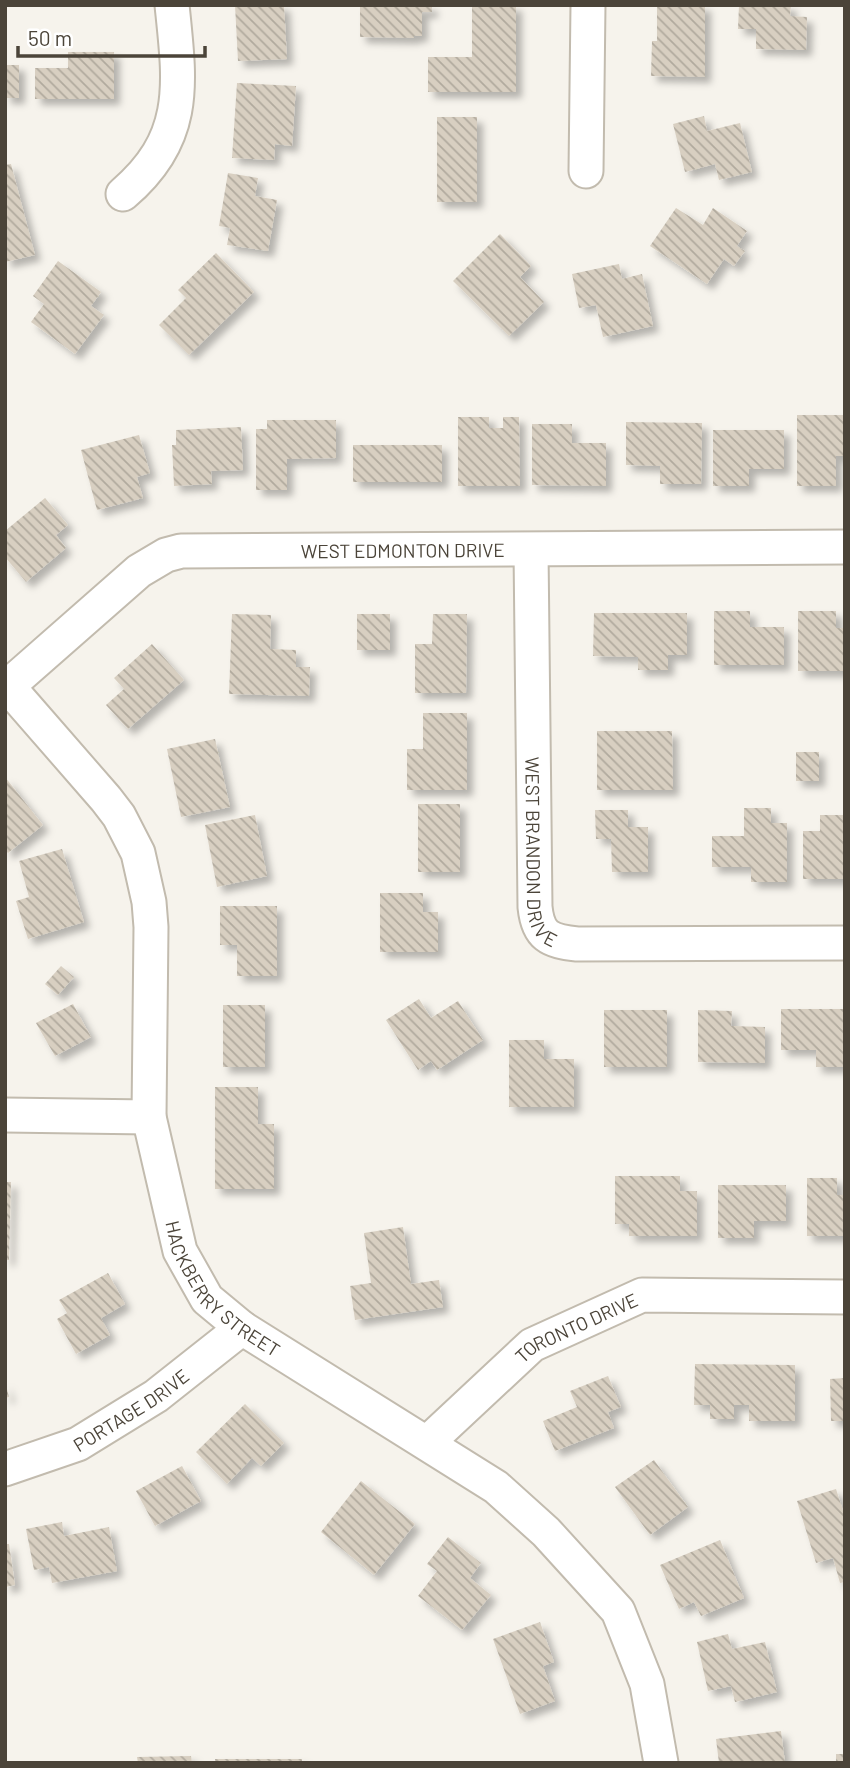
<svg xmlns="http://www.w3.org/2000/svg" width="850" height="1768" font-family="Barlow,sans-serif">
<defs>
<pattern id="building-back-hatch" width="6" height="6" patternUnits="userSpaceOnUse" patternTransform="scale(1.75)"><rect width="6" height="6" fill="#d8cfc1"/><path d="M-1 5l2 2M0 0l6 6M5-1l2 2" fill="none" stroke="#b1aa9e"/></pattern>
<filter id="shadow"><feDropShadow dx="6" dy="6" stdDeviation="3.5" flood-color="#0004"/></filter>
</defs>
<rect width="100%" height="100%" fill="#f6f3ec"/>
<!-- building -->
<g fill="url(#building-back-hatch)" filter="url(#shadow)">
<path d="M235 5H284L287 59 238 61Z"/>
<path d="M360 5H432V12H422V36H414V38L360 37Z"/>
<path d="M472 5H516V92H428V57H472Z"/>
<path d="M657 5H705V77L651 76 652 41H657Z"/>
<path d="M739 5H791L790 16 807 17 806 50 756 49V29H738Z"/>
<path d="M68 52H114V99H35V68H68Z"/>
<rect x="5" y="65" width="14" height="33"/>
<path d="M237 83 296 86 292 146 275 144 274 160 232 158Z"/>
<path d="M704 116 707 131 740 123 752 172 719 180 715 164 685 172 673 124Z"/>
<rect x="437" y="117" width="40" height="85"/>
<path d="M11 164 35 255 5 262V165Z"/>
<path d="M228 173 258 178 255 196 277 200 268 251 227 245 230 228 219 226Z"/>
<path d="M676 208 703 225 713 208 747 231 737 246 745 251 734 266 724 259 707 284 650 246Z"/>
<path d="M500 234 531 266 520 277 544 302 509 336 453 281Z"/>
<path d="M216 253 254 292 189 355 159 325 186 298 178 290Z"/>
<path d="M58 261 101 292 91 306 104 315 75 354 31 322 44 304 33 296Z"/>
<path d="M619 264 622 279 642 274 653 326 603 337 596 305 579 308 572 274Z"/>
<path d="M797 415H845V456H836V486H797Z"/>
<path d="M458 417H489V428H503V417H519L520 486H458Z"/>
<path d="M267 420H336V458L287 459V490H256V429H267Z"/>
<path d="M626 422 702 423 701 484H660V466L626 465Z"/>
<path d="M532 424H572V443H606V486L532 485Z"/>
<path d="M241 427 243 470 211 471 212 484 174 486 172 445H176V430Z"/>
<path d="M713 430H784V469H749V486H713Z"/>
<path d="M139 435 150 473 137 477 143 498 97 510 81 450Z"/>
<rect x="353" y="445" width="89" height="37"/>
<path d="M45 498 68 525 56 535 66 548 26 582 5 557V531Z"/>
<path d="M714 611H750V627H784V665H714Z"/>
<path d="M798 611H836V628H845V671H798Z"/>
<path d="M594 613H687V655H668V670H638V657L593 656Z"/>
<path d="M232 614 271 615 270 649 296 650V667H310L309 696 229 694Z"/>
<rect x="357" y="614" width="33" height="36"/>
<path d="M433 614H467L466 693H415V644H432Z"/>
<path d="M152 644 184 680 128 729 106 705 124 689 114 678Z"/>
<path d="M423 713H467V790H407V749H423Z"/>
<path d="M597 731H672L673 790H597Z"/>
<path d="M215 739 230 807 181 817 167 749Z"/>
<rect x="796" y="752" width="23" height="29"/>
<path d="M5 777 43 825 8 853 5 850Z"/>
<rect x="418" y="804" width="42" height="68"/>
<path d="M744 808H771V823H787V882H751V867H712V836H744Z"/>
<path d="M595 810H628V827H648V872H612L611 839H596Z"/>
<path d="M255 815 267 876 217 887 205 825Z"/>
<path d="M820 815H844L845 879H803V831H820Z"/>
<path d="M62 849 84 922 28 939 16 901 29 897 19 861Z"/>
<path d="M380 893H423V912H438V952H380Z"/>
<path d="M220 906H277V976H237V945H220Z"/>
<path d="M61 966 74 977 58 995 45 984Z"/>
<path d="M419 999 431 1018 458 1001 483 1040 437 1070 431 1061 418 1070 386 1020Z"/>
<path d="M73 1004 91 1037 55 1056 36 1023Z"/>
<rect x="223" y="1005" width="42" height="62"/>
<path d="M781 1009H845V1067H816V1050H781Z"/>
<rect x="604" y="1010" width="63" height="57"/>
<path d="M698 1010 732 1011 731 1026 765 1027V1063L698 1062Z"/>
<path d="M509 1040H544V1059H574V1107H509Z"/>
<path d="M215 1087H258V1124H274V1189H215Z"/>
<path d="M615 1176H680V1191H697V1236H629V1224H615Z"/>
<path d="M807 1178H837V1195H845V1236H807Z"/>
<path d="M5 1182H11L9 1260H5Z"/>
<path d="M718 1185H786V1221H754V1238H718Z"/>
<path d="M403 1227 411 1284 439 1280 443 1307 355 1320 350 1286 371 1283 364 1233Z"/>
<path d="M108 1273 125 1304 101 1318 110 1335 76 1354 57 1319 67 1313 59 1300Z"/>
<path d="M695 1364 795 1365V1421H749V1405H734V1419H710V1405H694Z"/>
<path d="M608 1376 621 1407 608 1412 614 1428 555 1451 543 1421 577 1407 570 1391Z"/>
<path d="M845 1378V1421H831L830 1379Z"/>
<path d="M5 1381 9 1397 5 1398Z"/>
<path d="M245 1404 284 1443 261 1466 252 1458 227 1484 196 1452Z"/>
<path d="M654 1460 688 1507 650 1535 615 1487Z"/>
<path d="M182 1466 201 1501 155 1526 136 1491Z"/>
<path d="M361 1481 415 1524 374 1575 321 1532Z"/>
<path d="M836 1489 845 1517V1582L840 1583 833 1558 816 1563 797 1501Z"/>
<path d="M62 1522 64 1536 109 1527 117 1571 52 1583 49 1567 34 1570 26 1529Z"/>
<path d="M448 1537 481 1563 470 1578 491 1595 462 1630 418 1596 437 1571 427 1564Z"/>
<path d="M720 1540 744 1598 701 1616 694 1602 679 1609 660 1565Z"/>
<path d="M5 1544H9L15 1585 5 1587Z"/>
<path d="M540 1622 554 1662 543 1666 555 1701 520 1714 493 1639Z"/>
<path d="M728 1634 732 1649 765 1642 777 1692 735 1702 731 1686 708 1691 697 1642Z"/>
<path d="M781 1731 785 1763H719L716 1739Z"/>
<rect x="836" y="1754" width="9" height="9"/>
<path d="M191 1756 192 1763H138L137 1757Z"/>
<rect x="215" y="1759" width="87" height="4"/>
</g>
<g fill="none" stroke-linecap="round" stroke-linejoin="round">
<defs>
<g id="minor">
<path d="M586 171 588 5"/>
<path d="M123 194C189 138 180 83 172 5"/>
<path id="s1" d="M531 550 535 907C538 936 549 941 577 944L845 943"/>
<path id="s2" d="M5 683 106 799 119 816 138 853 149 902 151 927 149 1117 180 1251 207 1299 242 1328 496 1487 546 1532 618 1611 647 1684 661 1763"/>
<path id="s3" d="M8 686 139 571 166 555 181 551 845 547"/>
<path d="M5 1115 149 1117"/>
<path id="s4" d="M427 1443 532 1345 642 1295 845 1297"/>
<path id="s5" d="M5 1469 78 1444 156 1396 242 1328"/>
</g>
</defs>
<!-- minor casing -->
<use href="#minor" stroke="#c2bbae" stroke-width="37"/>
<!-- minor -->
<use href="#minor" stroke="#fff" stroke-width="33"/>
</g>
<g text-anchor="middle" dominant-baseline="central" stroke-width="5" stroke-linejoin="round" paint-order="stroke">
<!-- street labels -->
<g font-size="19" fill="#4b4439" stroke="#fff">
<text stroke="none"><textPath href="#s3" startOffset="443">WEST EDMONTON DRIVE</textPath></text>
<text stroke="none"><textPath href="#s1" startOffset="303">WEST BRANDON DRIVE</textPath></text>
<text stroke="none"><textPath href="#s2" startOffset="676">HACKBERRY STREET</textPath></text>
<text stroke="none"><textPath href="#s4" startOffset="191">TORONTO DRIVE</textPath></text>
<text stroke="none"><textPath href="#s5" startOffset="140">PORTAGE DRIVE</textPath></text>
</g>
</g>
<!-- border -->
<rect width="850" height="1768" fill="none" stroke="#4b4439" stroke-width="14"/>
<!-- scale -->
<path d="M18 46v10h187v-10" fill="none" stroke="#4b4439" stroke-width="3.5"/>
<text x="28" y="46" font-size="21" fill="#4b4439" stroke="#ffffff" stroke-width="5" paint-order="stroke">50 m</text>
</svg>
